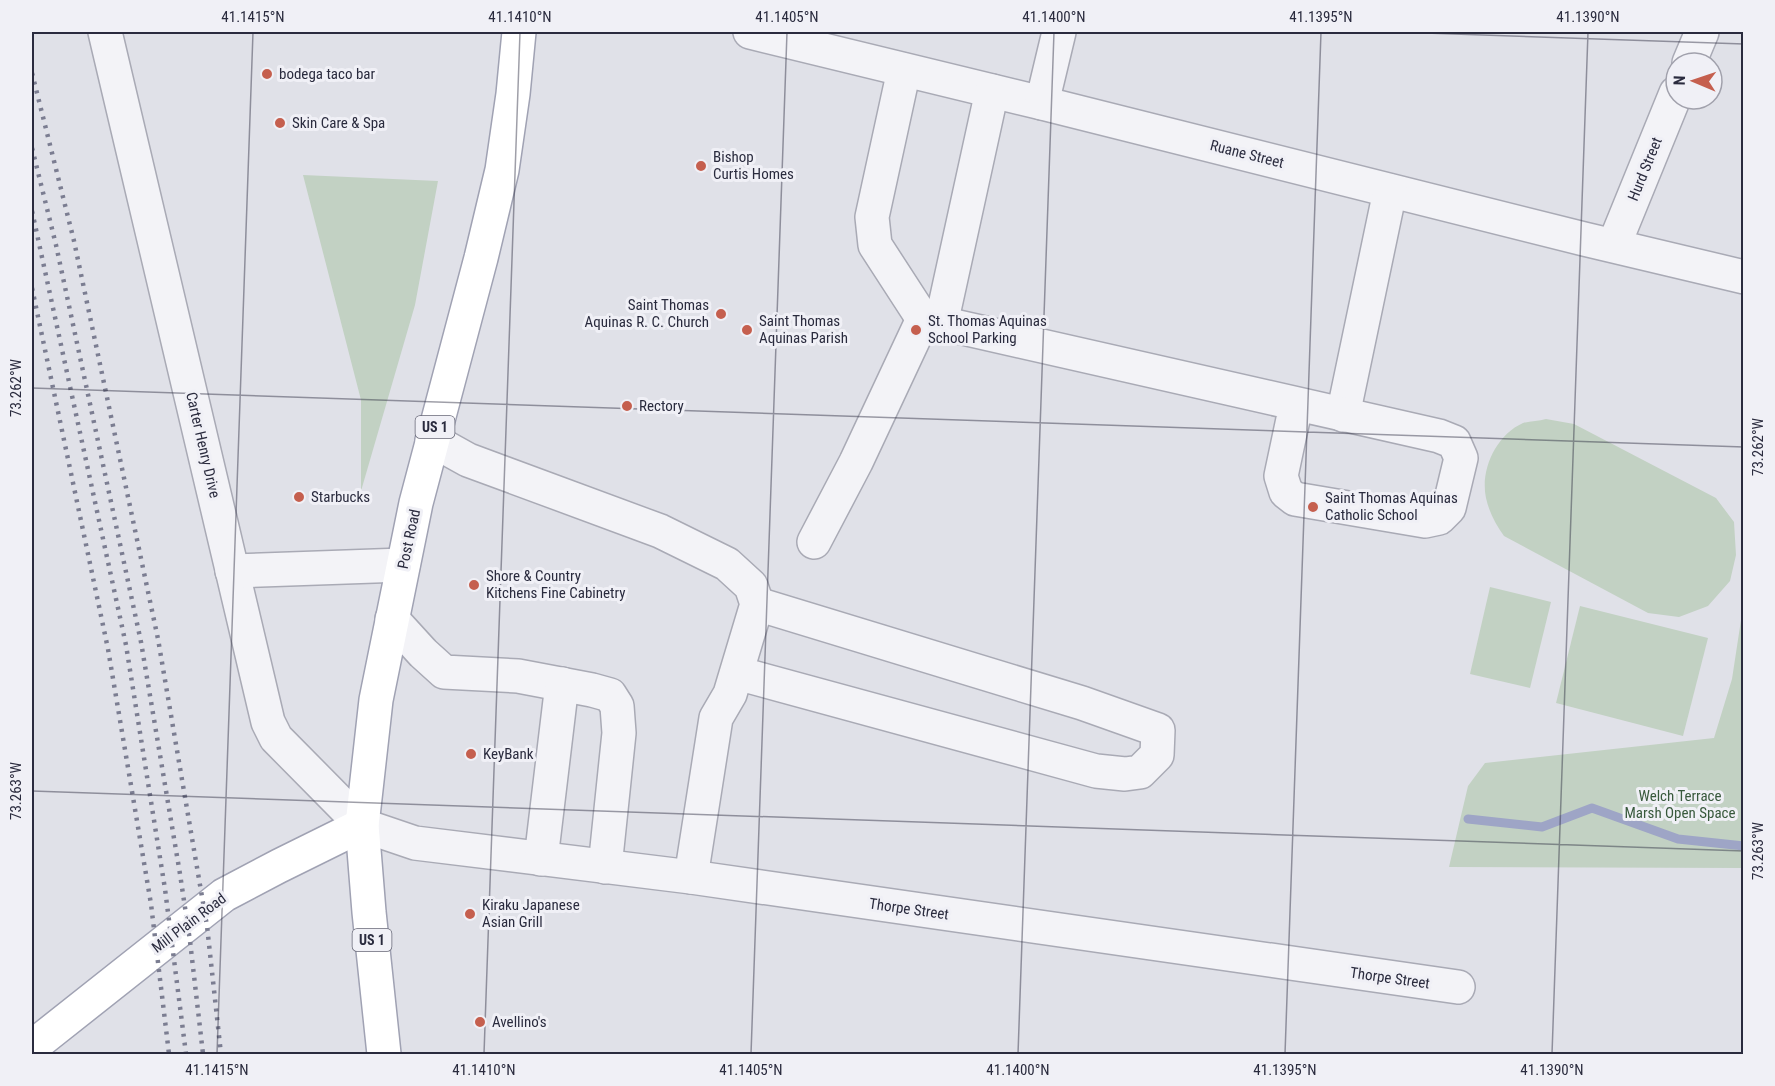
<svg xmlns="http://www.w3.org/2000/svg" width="1775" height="1086" font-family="'Roboto Condensed',sans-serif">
<rect width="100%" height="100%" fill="#e0e1e8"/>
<!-- green -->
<g fill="#c2d1c3">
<path d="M303 175 438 181 415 305 361 491V400Z"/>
<path d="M1546 419 1574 424 1716 498 1734 522 1736 555 1730 581 1708 606 1679 617 1648 613 1504 536C1496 525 1489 512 1486 498 1480 470 1496 435 1523 423 1530 421 1539 421 1546 419Z"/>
<path d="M1490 587 1551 602 1530 688 1470 674Z"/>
<path d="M1580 606 1708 638 1683 736 1556 703Z"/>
<path d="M1743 607V868L1449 867 1468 786 1485 763 1714 738 1732 679Z"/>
</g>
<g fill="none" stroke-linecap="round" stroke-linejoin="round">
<!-- stream -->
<path stroke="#9ea5c6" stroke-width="9" d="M1468 819 1542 827 1592 808 1678 839 1744 846"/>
<defs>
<g id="minor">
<path d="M105 32 268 722 276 738 362 825 415 843 691 877 1458 987"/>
<path d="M750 32 1042 103 1584 239 1744 277"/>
<path d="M1689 63 1702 32"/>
<path d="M904 70 872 217 875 245 923 319"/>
<path d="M1042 103 1059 32"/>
<path d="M1614 245 1676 93"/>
<path d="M941 324 992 91"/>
<path d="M1343 415 1390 191"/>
<path d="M432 440 468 460 660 531 727 564 751 586 757 604 730 694 716 718 691 877"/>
<path d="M814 542 856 462 923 319 1439 436 1454 442 1461 458 1449 508 1439 518 1425 521 1295 499 1286 492 1281 476 1296 405"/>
<path d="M232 571 403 565"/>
<path d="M392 619 423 653 444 672 518 676 592 690 610 695 617 706 619 733 605 867"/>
<path d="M737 673 1096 771 1125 774 1140 772 1157 755 1158 730 1082 703 757 604"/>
<path d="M541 859 562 684"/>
</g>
<g id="major">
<path d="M32 1047 224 895 279 866 362 825"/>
<path d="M384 1054 369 912 362 825 376 700 416 503 481 258 502 170 513 94 519 32"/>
</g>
</defs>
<!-- minor casing -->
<use href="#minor" stroke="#a9aab5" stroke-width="36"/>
<!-- major casing -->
<use href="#major" stroke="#a0a2b3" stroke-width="36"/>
<!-- minor -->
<use href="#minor" stroke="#f3f3f7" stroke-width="33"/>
<!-- major -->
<use href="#major" stroke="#fff" stroke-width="33"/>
<!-- rail -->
<g stroke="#7b7d91" stroke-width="4.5" stroke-dasharray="3 6" stroke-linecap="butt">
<path d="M32 73 74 241 158 639 207 926 221 1054"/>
<path d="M32 148 56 245 141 642 180 874 190 941 203 1054"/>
<path d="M32 211 126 645 165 889 186 1054"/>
<path d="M32 288 108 649 151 904 169 1054"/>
</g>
</g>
<!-- ticks -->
<path fill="none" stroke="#2a2b3e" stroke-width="1.5" stroke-opacity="0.45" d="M1396 32 1744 44M32 388 1744 447M32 791 1744 851M217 1054 253 32M484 1054 520 32M751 1054 787 32M1018 1054 1054 32M1285 1054 1321 32M1552 1054 1588 32"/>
<!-- markers -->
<g fill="#c55f4e" stroke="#f0f0f6" stroke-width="2">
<circle cx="267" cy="74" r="6"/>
<circle cx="280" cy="123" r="6"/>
<circle cx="701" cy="166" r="6"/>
<circle cx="721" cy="314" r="6"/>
<circle cx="747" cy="330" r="6"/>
<circle cx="916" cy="330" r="6"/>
<circle cx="627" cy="406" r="6"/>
<circle cx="299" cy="497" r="6"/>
<circle cx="1313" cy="507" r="6"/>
<circle cx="474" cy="585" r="6"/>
<circle cx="471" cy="754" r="6"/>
<circle cx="470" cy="914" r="6"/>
<circle cx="480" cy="1022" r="6"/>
</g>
<g text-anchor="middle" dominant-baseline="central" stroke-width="6" stroke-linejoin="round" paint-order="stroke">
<!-- shield labels -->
<g fill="#f0f0f6" stroke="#656675" stroke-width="1.5">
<rect x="415.5" y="416" width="39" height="22" rx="4.5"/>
<rect x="352.5" y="929" width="39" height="22" rx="4.5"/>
</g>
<g font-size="14" font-weight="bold" fill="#2a2b3e">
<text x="435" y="427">US 1</text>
<text x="372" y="940">US 1</text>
</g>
<!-- poi labels -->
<g font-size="15" fill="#2a2b3e" stroke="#f0f0f6" text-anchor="start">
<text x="279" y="74">bodega taco bar</text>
<text x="292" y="123">Skin Care &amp; Spa</text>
<text x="713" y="157">Bishop<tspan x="713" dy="17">Curtis Homes</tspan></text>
<text x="709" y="305" text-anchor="end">Saint Thomas<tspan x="709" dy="17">Aquinas R. C. Church</tspan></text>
<text x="759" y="321">Saint Thomas<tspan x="759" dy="17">Aquinas Parish</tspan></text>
<text x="928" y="321">St. Thomas Aquinas<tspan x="928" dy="17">School Parking</tspan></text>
<text x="639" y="406">Rectory</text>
<text x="311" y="497">Starbucks</text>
<text x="1325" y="498">Saint Thomas Aquinas<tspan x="1325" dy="17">Catholic School</tspan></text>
<text x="486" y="576">Shore &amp; Country<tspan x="486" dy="17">Kitchens Fine Cabinetry</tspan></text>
<text x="483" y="754">KeyBank</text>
<text x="482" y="905">Kiraku Japanese<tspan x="482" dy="17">Asian Grill</tspan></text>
<text x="492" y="1022">Avellino's</text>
</g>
<!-- street labels -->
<g font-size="15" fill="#2a2b3e" stroke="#f0f0f6">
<text transform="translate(1247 154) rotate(14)">Ruane Street</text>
<text transform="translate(1645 169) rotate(-68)">Hurd Street</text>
<text transform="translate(203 445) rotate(77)">Carter Henry Drive</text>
<text transform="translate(409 539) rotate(-78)">Post Road</text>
<text transform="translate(909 909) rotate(8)">Thorpe Street</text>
<text transform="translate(189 923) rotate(-37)">Mill Plain Road</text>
<text transform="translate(1390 978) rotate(8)">Thorpe Street</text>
</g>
<!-- park labels -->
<g font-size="15" fill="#38593c" stroke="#f0f0f6">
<text x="1680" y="796">Welch Terrace<tspan x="1680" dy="17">Marsh Open Space</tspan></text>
</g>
</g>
<!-- border -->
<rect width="1775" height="1086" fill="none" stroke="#f0f0f6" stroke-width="66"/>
<!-- north arrow -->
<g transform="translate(1694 81) rotate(272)"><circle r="28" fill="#f0f0f6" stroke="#a1a1ac" stroke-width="1.5"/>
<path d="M0-4.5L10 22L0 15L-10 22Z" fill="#c55f4e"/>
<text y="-9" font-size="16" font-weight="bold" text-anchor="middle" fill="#2a2b3e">N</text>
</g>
<rect x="33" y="33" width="1709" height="1020" fill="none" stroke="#2a2b3e" stroke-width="2"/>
<g font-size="15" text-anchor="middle" fill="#2a2b3e">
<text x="253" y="22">41.1415°N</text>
<text x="520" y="22">41.1410°N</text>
<text x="787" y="22">41.1405°N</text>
<text x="1054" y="22">41.1400°N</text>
<text x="1321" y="22">41.1395°N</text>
<text x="1588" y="22">41.1390°N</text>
<text transform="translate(16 388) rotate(-90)" y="5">73.262°W</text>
<text transform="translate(1758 447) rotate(-90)" y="5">73.262°W</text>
<text transform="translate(16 791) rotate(-90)" y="5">73.263°W</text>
<text transform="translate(1758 851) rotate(-90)" y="5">73.263°W</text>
<text x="217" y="1075">41.1415°N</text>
<text x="484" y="1075">41.1410°N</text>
<text x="751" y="1075">41.1405°N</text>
<text x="1018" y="1075">41.1400°N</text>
<text x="1285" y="1075">41.1395°N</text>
<text x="1552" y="1075">41.1390°N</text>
</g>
</svg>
